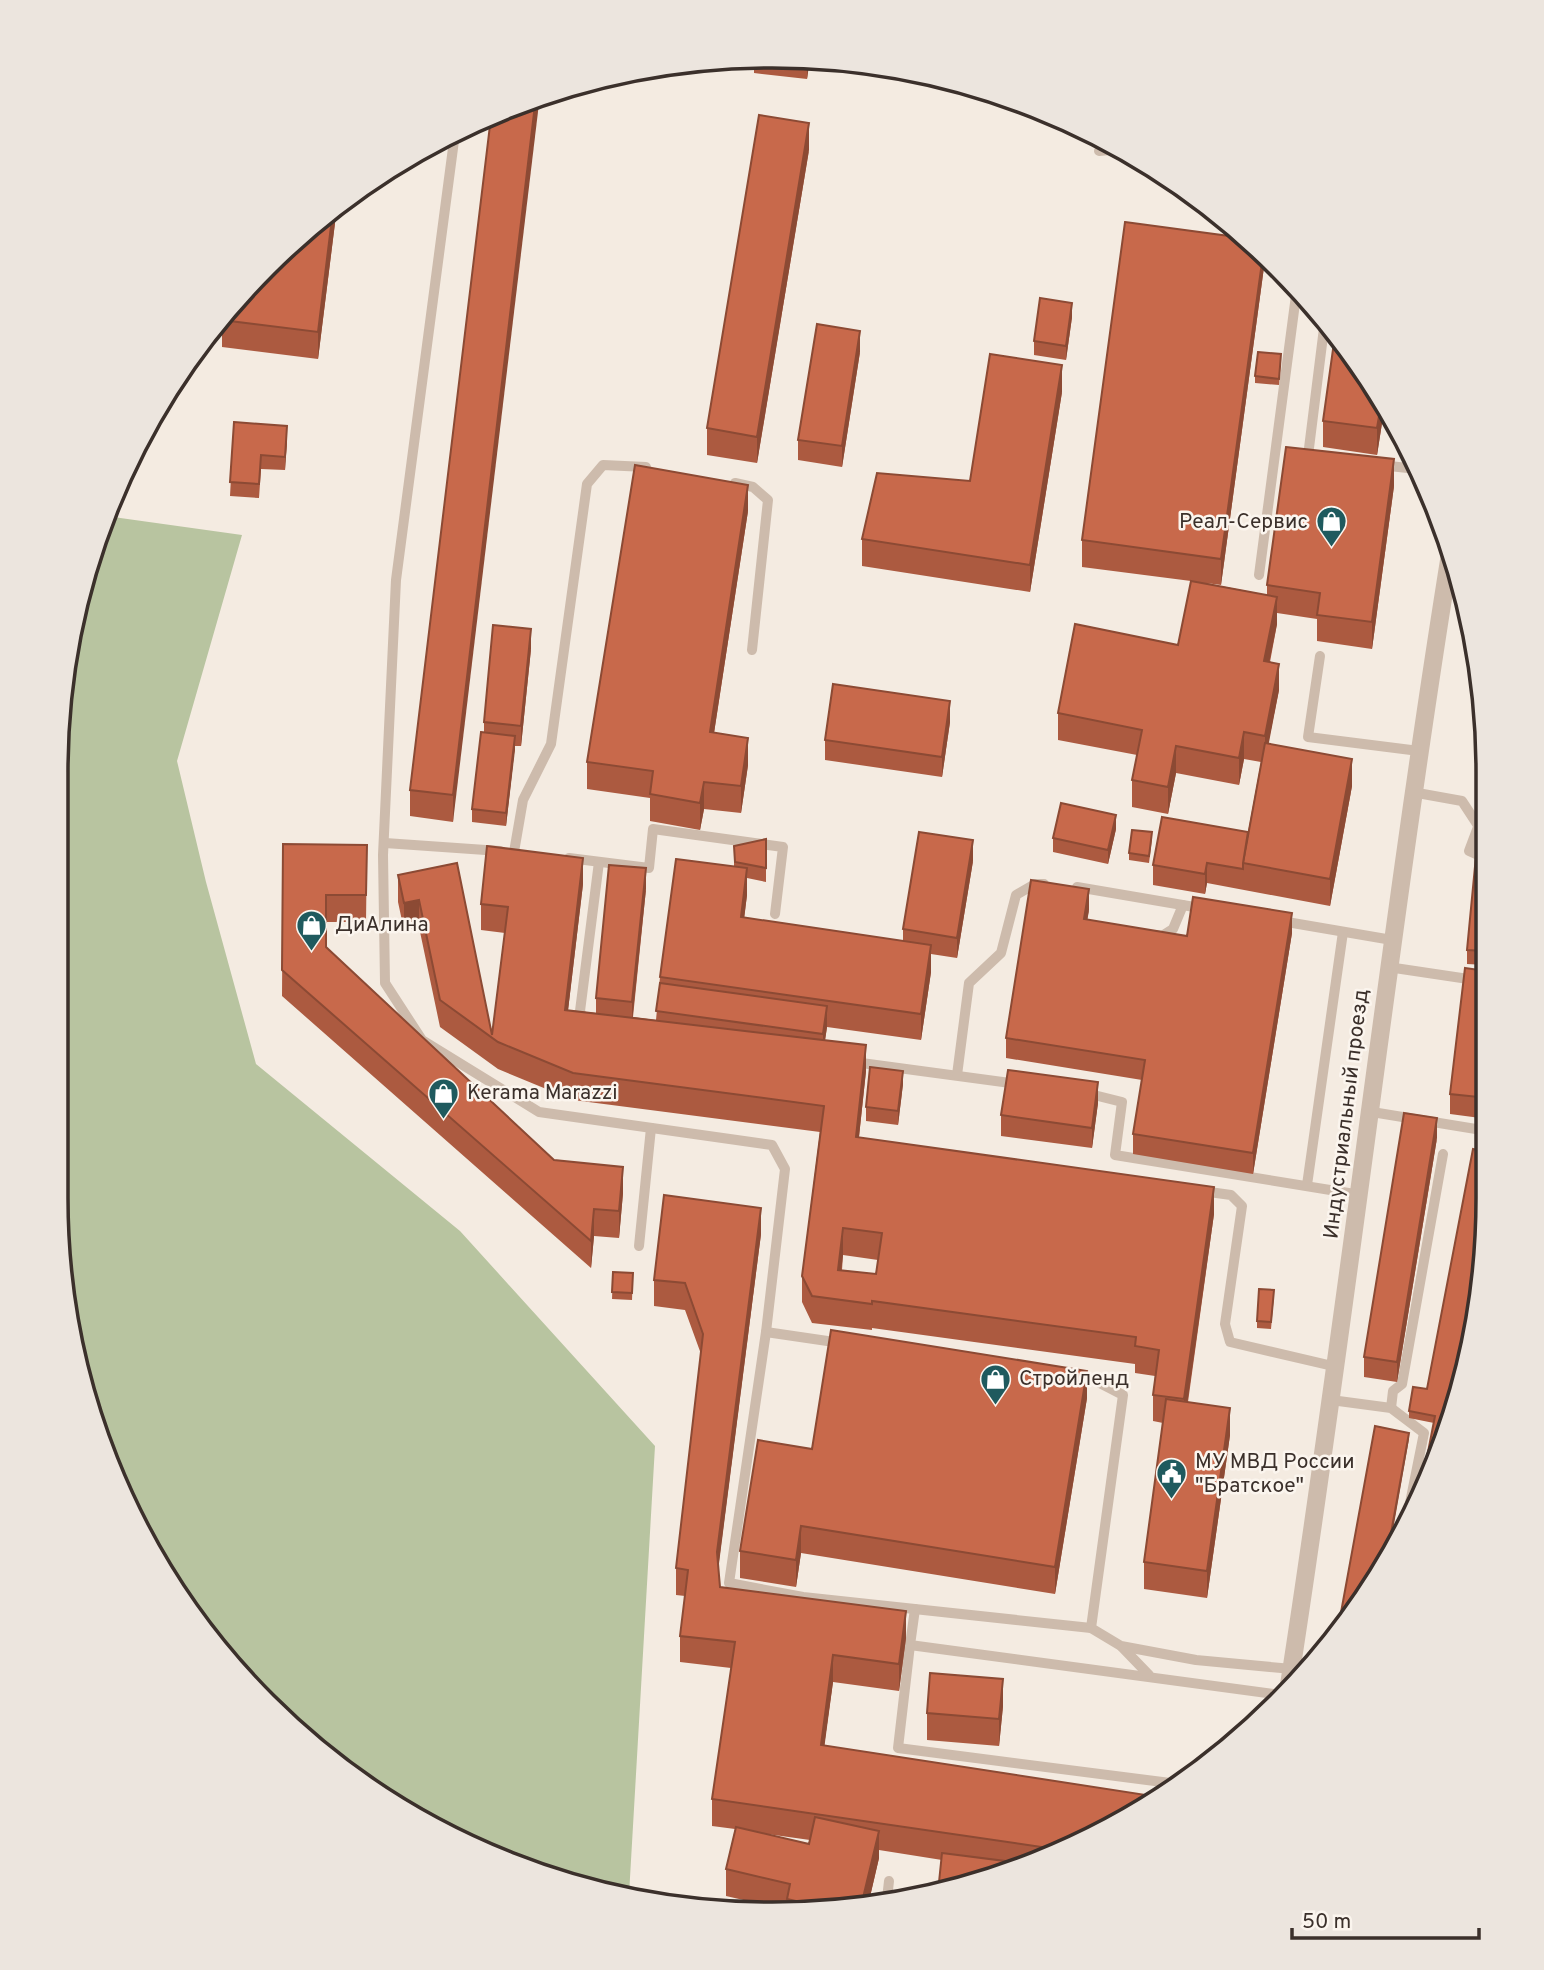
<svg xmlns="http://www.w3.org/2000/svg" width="1544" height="1970" font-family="Overpass,sans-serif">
<rect width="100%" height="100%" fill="#f4ebe1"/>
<!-- green -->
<path fill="#b8c4a0" d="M106 516 242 535 177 761 206 882 256 1064 460 1231 655 1446 629 1895 587 1890 414 1818 266 1705 152 1556 81 1384 56 1198 58 726 94 541Z"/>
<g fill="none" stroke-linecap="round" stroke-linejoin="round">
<!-- service -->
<g stroke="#cdbbac" stroke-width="10">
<path d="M455 133 396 580 383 855 385 983 422 1040 539 1112 772 1145 785 1169 766 1332 729 1583 803 1597 1091 1628"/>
<path d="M1099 151 1119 149"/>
<path d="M1316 457 1308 456 1325 320"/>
<path d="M1380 465 1417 469"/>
<path d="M735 483 753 487 768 500 752 650"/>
<path d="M1259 575 1297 288"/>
<path d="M1320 656 1308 737 1419 751"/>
<path d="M1412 792 1462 801 1479 827"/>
<path d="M1487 829 1478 827 1469 851 1487 859"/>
<path d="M385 843 500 851"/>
<path d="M514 852 523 800 551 744 587 484 603 465 646 467"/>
<path d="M569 858 649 868 653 829 783 847 775 914"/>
<path d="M1077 887 1206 909"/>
<path d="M1281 921 1392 940"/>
<path d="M1155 935 1162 936 1173 929 1183 905"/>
<path d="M1388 967 1475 980"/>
<path d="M585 1025 580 1011 599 862"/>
<path d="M854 1062 1018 1084"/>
<path d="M957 1075 969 983 1001 953 1016 895 1035 884H1044"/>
<path d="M1086 1093 1122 1102 1115 1155 1361 1195"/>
<path d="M1372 1112 1488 1131"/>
<path d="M1307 1185 1343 932"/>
<path d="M1202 1191 1231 1195 1242 1206 1225 1324 1230 1342 1337 1367"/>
<path d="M639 1246 651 1128"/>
<path d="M766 1332 841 1343"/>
<path d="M1075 1377 1092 1379 1123 1395 1091 1628 1121 1646 1196 1660 1292 1669"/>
<path d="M1331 1400 1391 1408 1424 1433 1406 1523"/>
<path d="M1391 1408 1393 1391 1402 1384 1443 1154"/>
<path d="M915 1609 910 1645 1281 1695"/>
<path d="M910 1645 898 1748 1178 1784"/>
<path d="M1122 1647 1149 1675"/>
<path d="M887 1899 889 1881"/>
</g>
<!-- tertiary -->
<path stroke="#cdbbac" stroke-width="18" d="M1289 1685C1348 1306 1390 926 1451 548"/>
</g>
<!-- wall -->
<g fill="#ac5a40" fill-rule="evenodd">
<path d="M810 58 807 79 754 73V60Z"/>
<path d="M491 117 453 822 410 816V790Z"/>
<path d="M809 150 757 463 707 455V428Z"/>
<path d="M337 207 318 359 222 347V320Z"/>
<path d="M1264 257V267L1221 585 1206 583 1267 595V585L1394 486 1372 649 1317 641V619L1277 613V624L1270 662 1279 690 1268 744 1352 786 1330 906 1207 883 1205 894 1153 885V865L1248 832 1261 762 1244 759 1239 785 1176 773 1168 814 1132 807V780L1137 755 1058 740V713L1178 645 1191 581 1082 567V540Z"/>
<path d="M1072 317 1066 360 1034 355V341Z"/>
<path d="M860 352 842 467 798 460V440Z"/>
<path d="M1281 361 1279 385 1255 383V376Z"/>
<path d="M1062 392 1030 592 862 566V539L970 481Z"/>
<path d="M1385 404 1377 455 1323 447V421Z"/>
<path d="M234 422 287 440 285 470 261 469 259 498 230 496Z"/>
<path d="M748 511 714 733 748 765 741 813 704 809 700 830 650 821V798L587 789V762Z"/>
<path d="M531 649 521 746H515L506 826 472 822V809L484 732V722Z"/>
<path d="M950 722 942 777 825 760V740Z"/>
<path d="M1116 829 1108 864 1053 852V838Z"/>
<path d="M766 839V882L747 878V895L744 918 903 941V929L973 861 957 958 931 954V972L921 1040 827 1027 825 1040 866 1071 859 1137 1214 1214 1188 1402 1230 1435 1207 1598 1144 1589V1562L1163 1423 1153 1421V1395L1155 1376 1135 1373V1364L872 1328V1330L812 1323 802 1302V1276L820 1132 573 1100 498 1069 440 1027 419 927 404 930 398 902V875L457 863 492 1035 505 933 481 930V904L583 884 568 1010 596 1013V998L646 889 633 1017 656 1020 660 977 734 866V846ZM843 1255 878 1260 876 1274 842 1270Z"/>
<path d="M1152 839 1149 863 1129 860V853Z"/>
<path d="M283 844 367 845 366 922H326V948L554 1160 623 1193 619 1238 594 1236 591 1268 282 996Z"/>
<path d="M1487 857V945L1486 965 1467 964V950Z"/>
<path d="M1089 910 1087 920 1187 936 1292 933 1253 1174 1133 1154V1134L1142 1080 1006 1058V1038Z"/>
<path d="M1487 971 1488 1119 1450 1114V1094Z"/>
<path d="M903 1084 898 1125 866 1121V1107Z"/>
<path d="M1098 1103 1092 1148 1001 1136V1115Z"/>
<path d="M1437 1138 1397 1382 1364 1377V1357Z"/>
<path d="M761 1234 718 1569 720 1587 906 1638 899 1691 833 1682 824 1746 1130 1818 958 1889 942 1860 879 1850V1858L869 1901 787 1912V1910L726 1896V1869L735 1829 712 1826V1799L731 1668 680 1662V1636L685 1596 676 1595V1568L701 1354 685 1310 654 1306V1280ZM767 1834 810 1840 809 1844Z"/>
<path d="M613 1272 633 1273 632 1300 612 1299Z"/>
<path d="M1274 1296 1271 1329 1257 1328V1321Z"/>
<path d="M1477 1309 1467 1362 1434 1472 1426 1486 1423 1485V1478L1434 1423 1409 1418V1411L1427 1389Z"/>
<path d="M1087 1398 1055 1594 801 1553 796 1587 740 1578V1551L812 1449Z"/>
<path d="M1003 1706 999 1746 927 1740V1713Z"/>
</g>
<!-- shaded-wall -->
<g fill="#8c4a34">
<path d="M807 58H810L807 79Z"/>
<path d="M540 95 453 822V795L536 96Z"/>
<path d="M809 123V150L757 463V437Z"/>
<path d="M337 207 318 359V332L333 210Z"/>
<path d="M1263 255 1264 257V267L1221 585V559Z"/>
<path d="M1072 303V317L1066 360V346Z"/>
<path d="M860 331V352L842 467V446Z"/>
<path d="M1062 365V392L1030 592V565Z"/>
<path d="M1382 399 1385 404 1377 455V428Z"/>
<path d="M287 426V440L285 470V457Z"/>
<path d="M1394 459V486L1372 649V622Z"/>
<path d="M748 485V511L710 759V732Z"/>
<path d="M1277 597V624L1264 688V661Z"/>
<path d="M531 629V649L521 746V726Z"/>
<path d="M1279 664V690L1265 763V736Z"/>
<path d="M950 701V722L942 777V757Z"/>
<path d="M1244 732V759L1239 785V758Z"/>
<path d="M515 736V750L506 826V813Z"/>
<path d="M748 738V765L741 813V786Z"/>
<path d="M1176 746V773L1168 814V787Z"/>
<path d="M1352 759V786L1330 906V879Z"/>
<path d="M704 782V809L700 830V803Z"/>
<path d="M1116 815V829L1108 864V850Z"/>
<path d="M973 840V861L957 958V938Z"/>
<path d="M583 858V884L565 1036V1010Z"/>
<path d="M1207 863V883L1205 894V874Z"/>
<path d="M646 868V889L632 1022V1002Z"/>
<path d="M747 868V895L741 944V917Z"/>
<path d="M1089 889V910L1084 940V919Z"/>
<path d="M419 900V927L404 930V903Z"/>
<path d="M1292 913V933L1253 1174V1153Z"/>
<path d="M931 945V972L921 1040V1014Z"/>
<path d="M827 1006V1027L823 1054V1034Z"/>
<path d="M866 1045V1071L856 1164V1137Z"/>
<path d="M903 1071V1084L898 1125V1111Z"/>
<path d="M1098 1082V1103L1092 1148V1128Z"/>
<path d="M1437 1118V1138L1397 1382V1362Z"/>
<path d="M623 1167V1193L619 1238V1211Z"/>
<path d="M1214 1187V1214L1184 1426V1399Z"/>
<path d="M761 1208V1234L717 1579V1552Z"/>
<path d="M594 1209V1236L591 1268V1241Z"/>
<path d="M843 1228V1255L838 1297V1270Z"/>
<path d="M1479 1295 1477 1309 1467 1362 1463 1374Z"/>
<path d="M1087 1371V1398L1055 1594V1567Z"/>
<path d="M1230 1408V1435L1207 1598V1571Z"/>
<path d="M1409 1433V1439L1388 1558 1386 1561Z"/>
<path d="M801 1526V1553L796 1587V1560Z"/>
<path d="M906 1611V1638L899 1691V1664Z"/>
<path d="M833 1655V1682L821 1772V1745Z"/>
<path d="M1003 1679V1706L999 1746V1719Z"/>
<path d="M879 1831V1858L869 1901 862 1902Z"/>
</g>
<!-- building -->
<g fill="#c8694b" stroke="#8c4a34" stroke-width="2" fill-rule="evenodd">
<path d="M536 96 453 795 410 790 491 117Z"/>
<path d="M759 115 809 123 757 437 707 428Z"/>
<path d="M333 210 318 332 222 320V317L300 234Z"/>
<path d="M1125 222 1244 238 1263 255 1221 559 1082 540Z"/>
<path d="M1040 298 1072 303 1066 346 1034 341Z"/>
<path d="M817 324 860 331 842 446 798 440Z"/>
<path d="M1335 335 1382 399 1377 428 1323 421Z"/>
<path d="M1258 352 1281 354 1279 379 1255 376Z"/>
<path d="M990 354 1062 365 1030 565 862 539 877 473 970 481Z"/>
<path d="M234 422 287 426 285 457 261 455 259 484 230 482Z"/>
<path d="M1286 447 1394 459 1372 622 1317 615 1320 593 1267 585Z"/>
<path d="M635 465 748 485 710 732 748 738 741 786 704 782 700 803 650 794 653 771 587 762Z"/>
<path d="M1191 581 1277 597 1264 661 1279 664 1265 736 1244 732 1239 758 1176 746 1168 787 1132 780 1142 730 1058 713 1075 624 1178 645Z"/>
<path d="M493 625 531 629 521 726 484 722Z"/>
<path d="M833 684 950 701 942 757 825 740Z"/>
<path d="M481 732 515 736 506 813 472 809Z"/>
<path d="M1265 743 1352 759 1330 879 1243 863Z"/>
<path d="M1061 803 1116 815 1108 850 1053 838Z"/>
<path d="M1162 817 1248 832 1243 863V869L1207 863 1205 874 1153 865Z"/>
<path d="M1132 830 1152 832 1149 856 1129 853Z"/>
<path d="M919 832 973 840 957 938 903 929Z"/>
<path d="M766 839V868L735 862 734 846Z"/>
<path d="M283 844 367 845 366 895H326V947L554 1160 623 1167 619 1211 594 1209 591 1241 282 970Z"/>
<path d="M487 846 583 858 565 1010 866 1045 856 1137 1214 1187 1184 1399 1153 1395 1159 1350 1135 1346 1136 1337 872 1301V1304L812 1296 802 1276 824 1106 573 1073 498 1042 440 1000 419 900 404 903 398 875 457 863 492 1035 508 907 481 904ZM843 1228 882 1233 876 1274 838 1270Z"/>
<path d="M1476 856 1487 857V932L1486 951 1467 950Z"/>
<path d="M676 859 747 868 741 917 931 945 921 1014 660 977Z"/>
<path d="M609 865 646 868 632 1002 596 998Z"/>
<path d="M1031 880 1089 889 1084 919 1187 936 1193 897 1292 913 1253 1153 1133 1134 1145 1060 1006 1038Z"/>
<path d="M1465 968 1487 971 1488 1098 1450 1094Z"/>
<path d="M660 983 827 1006 823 1034 656 1011Z"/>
<path d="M870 1067 903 1071 898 1111 866 1107Z"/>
<path d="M1008 1070 1098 1082 1092 1128 1001 1115Z"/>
<path d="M1404 1113 1437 1118 1397 1362 1364 1357Z"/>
<path d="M1473 1149 1488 1152V1198L1479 1295 1463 1374 1434 1472 1430 1479 1423 1478 1435 1416 1409 1411 1413 1387 1427 1389Z"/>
<path d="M664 1195 761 1208 717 1552 720 1587 906 1611 899 1664 833 1655 821 1745 1159 1797 1130 1818 1055 1849 712 1799 735 1642 680 1636 688 1570 676 1568 703 1334 685 1283 654 1280Z"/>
<path d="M613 1272 633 1273 632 1293 612 1292Z"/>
<path d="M1259 1289 1274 1290 1271 1322 1257 1321Z"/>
<path d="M831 1330 1087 1371 1055 1567 801 1526 796 1560 740 1551 758 1440 812 1449Z"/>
<path d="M1166 1399 1230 1408 1207 1571 1144 1562Z"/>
<path d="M1375 1426 1409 1433 1386 1561 1367 1596 1338 1629Z"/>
<path d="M930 1673 1003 1679 999 1719 927 1713Z"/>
<path d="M815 1817 879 1831 862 1902 822 1907 787 1899 790 1884 726 1869 736 1827 809 1844Z"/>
<path d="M942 1853 1021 1863 958 1889 938 1892Z"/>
</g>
<!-- icons -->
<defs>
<symbol id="shop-pin" viewBox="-11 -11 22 30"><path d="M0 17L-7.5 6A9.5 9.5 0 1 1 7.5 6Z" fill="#1f5a5e" stroke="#fbf5ee"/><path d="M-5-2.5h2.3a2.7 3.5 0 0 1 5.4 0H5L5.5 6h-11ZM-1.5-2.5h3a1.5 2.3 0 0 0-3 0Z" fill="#fff"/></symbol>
<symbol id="civic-pin" viewBox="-11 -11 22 30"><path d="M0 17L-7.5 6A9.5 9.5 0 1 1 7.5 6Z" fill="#1f5a5e" stroke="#fbf5ee"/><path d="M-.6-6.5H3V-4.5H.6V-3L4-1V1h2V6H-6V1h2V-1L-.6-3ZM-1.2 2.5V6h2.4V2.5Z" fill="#fff"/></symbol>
</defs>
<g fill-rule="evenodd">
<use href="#shop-pin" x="1314" y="504" width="35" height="47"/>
<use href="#shop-pin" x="294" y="908" width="35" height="47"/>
<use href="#shop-pin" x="426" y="1076" width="35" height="47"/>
<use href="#shop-pin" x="978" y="1362" width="35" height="47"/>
<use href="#civic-pin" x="1154" y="1456" width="35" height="47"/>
</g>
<g text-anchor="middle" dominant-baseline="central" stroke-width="5" stroke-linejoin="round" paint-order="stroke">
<!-- poi labels -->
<g font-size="21" fill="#3b302b" stroke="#fbf5ee" text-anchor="start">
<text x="1308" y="522" text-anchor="end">Реал-Сервис</text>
<text x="335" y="925">ДиАлина</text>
<text x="467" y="1093">Kerama Marazzi</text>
<text x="1019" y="1379">Стройленд</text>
<text x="1195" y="1462">МУ МВД России<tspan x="1195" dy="24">"Братское"</tspan></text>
</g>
<!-- street labels -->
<g font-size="21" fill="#3b302b" stroke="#fbf5ee">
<text transform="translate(1347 1114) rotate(-83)">Индустриальный проезд</text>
</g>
</g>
<!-- crop -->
<path d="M0 0H1544V1970H0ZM772 68H772A704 704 0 0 1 1476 772V1198A704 704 0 0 1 772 1902H772A704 704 0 0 1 68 1198V772A704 704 0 0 1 772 68Z" fill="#ece5de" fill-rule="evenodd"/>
<path fill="none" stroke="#3b302b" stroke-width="3.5" d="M772 68H772A704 704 0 0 1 1476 772V1198A704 704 0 0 1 772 1902H772A704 704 0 0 1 68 1198V772A704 704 0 0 1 772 68Z"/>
<!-- scale -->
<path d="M1292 1928v10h187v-10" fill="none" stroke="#3b302b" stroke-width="3.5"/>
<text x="1302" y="1928" font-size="21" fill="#3b302b" stroke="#fbf5ee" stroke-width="5" paint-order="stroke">50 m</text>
</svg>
